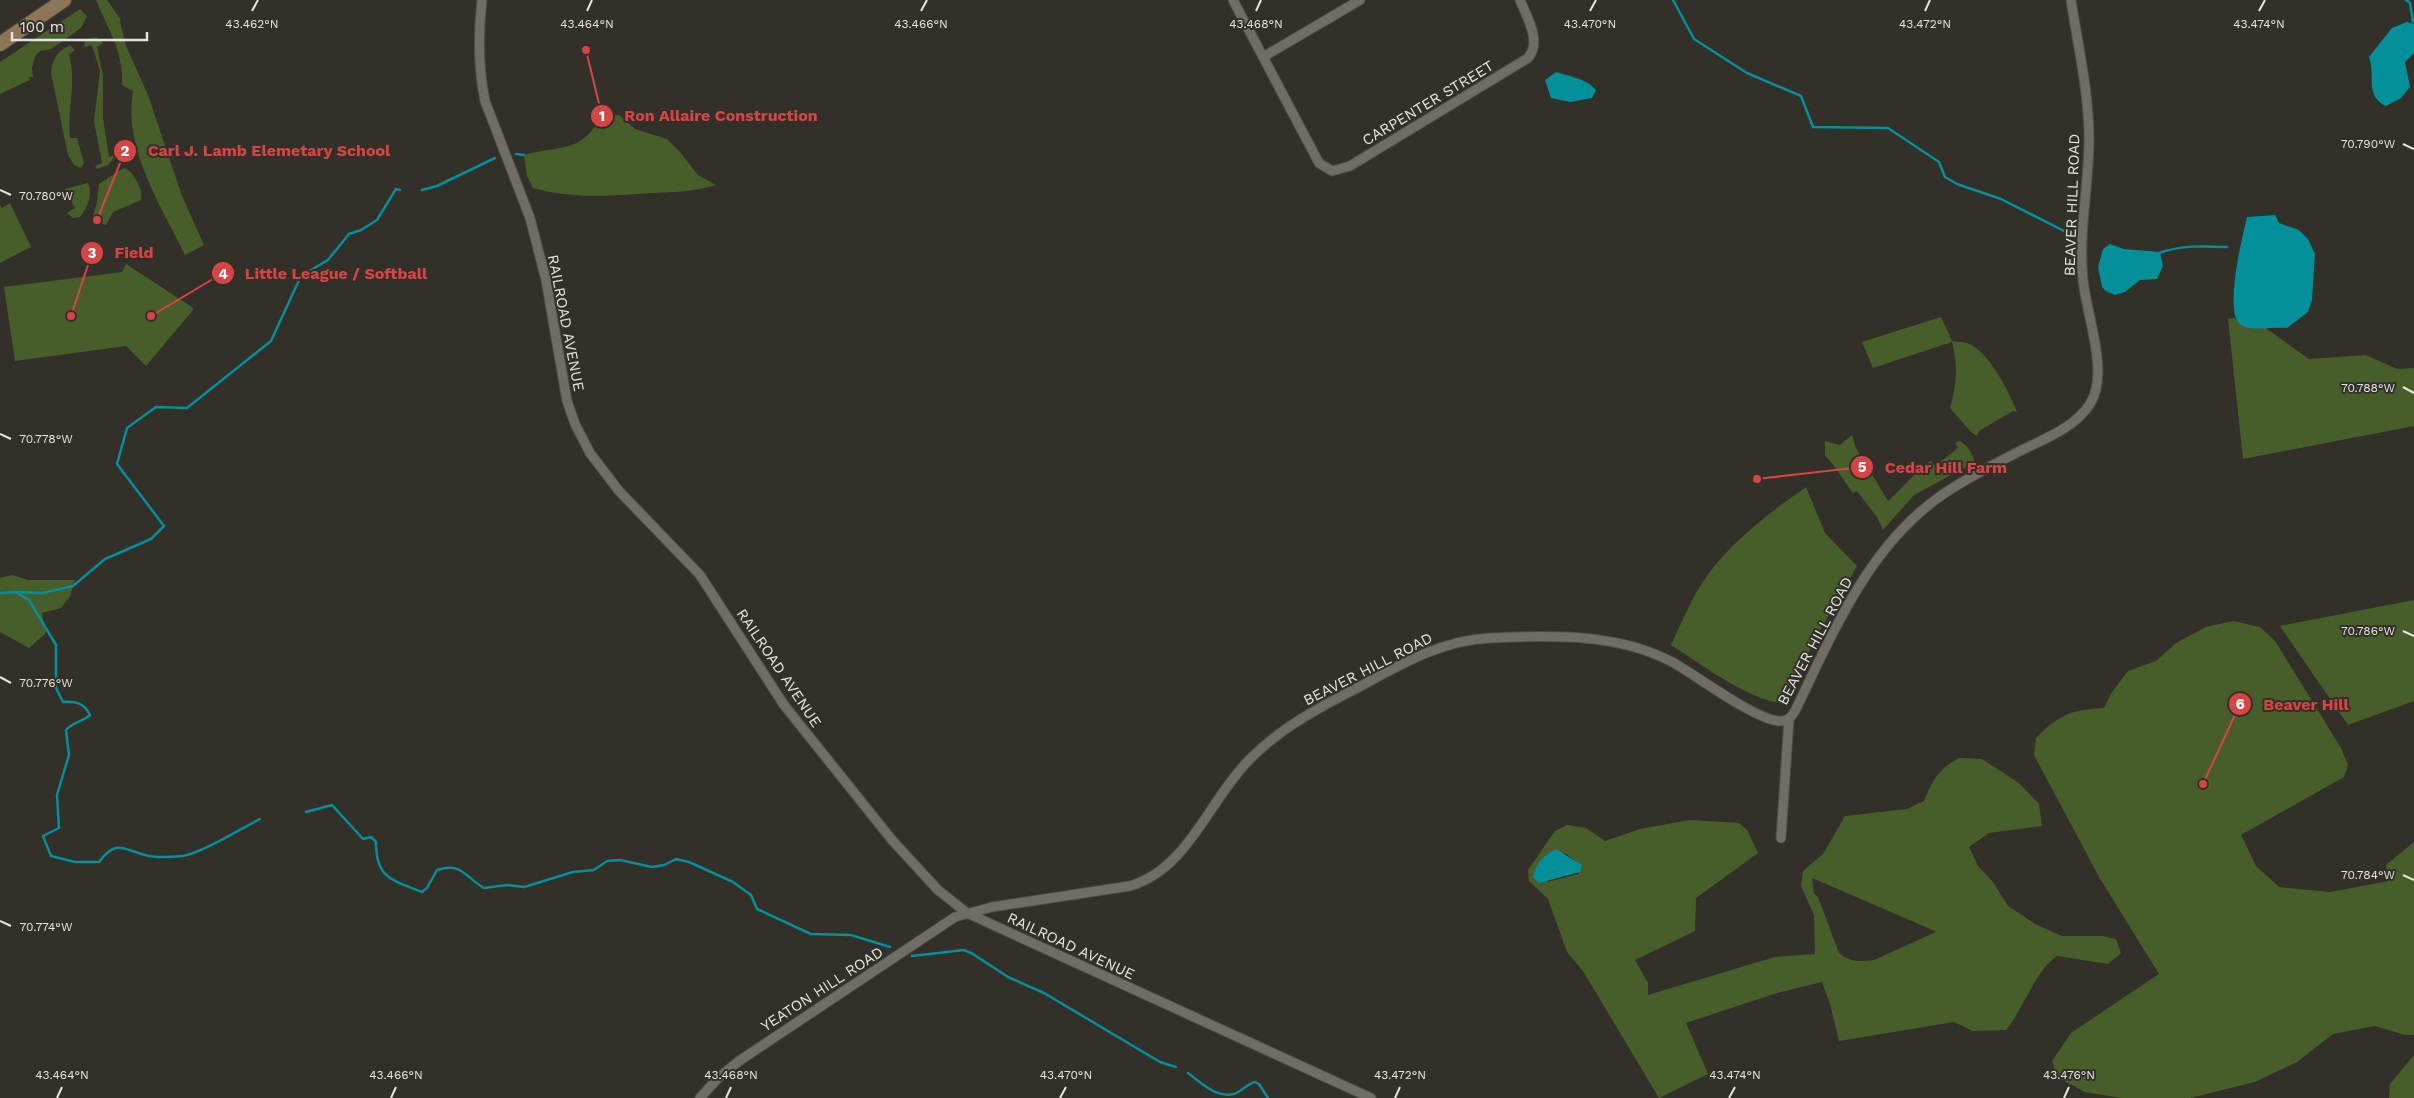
<svg xmlns="http://www.w3.org/2000/svg" width="2414" height="1098" font-family="'Work Sans',sans-serif">
<rect width="100%" height="100%" fill="#33302a"/>
<!-- green -->
<g fill="#475e2b" fill-rule="evenodd">
<path d="M96 0H107L121 20 120 21 126 46 148 95 182 196 204 245 185 255C161 205 123 149 133 91L122 85C124 52 108 29 96 0Z"/>
<path d="M80 9 87 16 81 28 51 49 40 51 35 56 32 68 33 77H29L30 80 0 94V62Z"/>
<path d="M96 37 103 43 97 47 103 76V118L109 157 117 154 108 165 97 169 95 166 102 163 94 121 100 71 92 45 84 47 85 40Z"/>
<path d="M70 45 75 50 69 55C77 82 67 109 70 138H77L84 163 81 168 74 165 68 155 51 73C52 59 58 51 70 45Z"/>
<path d="M619 115 635 129 667 139 680 152 698 175 716 185C695 192 673 192 651 193 612 196 571 199 533 188L527 176 524 155C559 145 582 154 601 116Z"/>
<path d="M124 168C133 170 144 191 141 200L113 212 106 225 92 220 97 202 99 184Z"/>
<path d="M88 183C93 195 88 207 80 217L73 218 67 213 75 208 65 189Z"/>
<path d="M10 203 31 247 0 263V205L2 208Z"/>
<path d="M126 264 192 307 193 310 146 366 126 346 15 361 4 287 122 272Z"/>
<path d="M1941 317 1952 341C1957 342 1963 342 1967 343 1989 351 2009 392 2017 412L2013 411 1979 431 1977 436 1971 432 1950 408C1957 384 1958 366 1952 342L1873 368 1862 342Z"/>
<path d="M2235 318C2242 330 2251 329 2264 327L2309 359 2366 355 2397 369 2414 368V426L2243 459 2228 319Z"/>
<path d="M1852 435 1856 448 1888 501C1898 493 1924 463 1931 461L1935 466 1958 448 1955 443 1959 441C1968 445 1972 453 1975 462L1914 495 1883 530 1877 517 1857 491 1853 493C1846 484 1833 462 1825 456V441L1840 445Z"/>
<path d="M1806 487 1825 533 1857 566 1815 639 1788 697 1781 703C1747 699 1701 664 1671 645 1679 628 1687 610 1696 593 1722 548 1765 516 1806 487Z"/>
<path d="M12 575 28 580H75L70 596 61 608 42 613 46 633 29 648 0 632V578Z"/>
<path d="M2414 600V701L2348 725 2280 626Z"/>
<path d="M2233 621 2260 627 2275 641 2341 748 2348 765 2344 777 2241 835 2256 866 2279 887 2330 892 2389 881 2386 865 2414 842V1035H2405L2375 1026 2333 1034 2297 1062 2255 1082 2190 1098H2121L2085 1092 2057 1077 2052 1061 2071 1033 2159 974 2099 877 2034 755 2036 738C2059 715 2070 710 2104 708L2112 692 2128 671 2156 661 2176 643 2206 627Z"/>
<path d="M1959 758 1982 759 2019 783 2039 804 2042 826 1989 833 1969 847 1978 866 1993 882 2008 906 2035 924 2062 936H2102L2116 939 2121 953 2108 964 2057 956C2035 971 2024 1008 2006 1030L1973 1031 1954 1022 1839 1041 1830 1004 1822 982 1777 993 1686 1023 1708 1074 1659 1098 1583 971 1567 952 1548 899 1529 881 1528 870 1555 831 1567 825 1586 828 1605 841 1640 829 1690 820 1739 823 1747 830 1758 853 1696 898 1695 931 1635 960 1648 983V995L1775 957 1815 954 1814 915 1801 886 1803 871 1823 854 1845 816 1907 809 1924 801C1932 780 1940 768 1959 758ZM1565 853 1577 862 1579 874 1547 882ZM1812 878 1935 931 1936 932 1874 960C1861 962 1849 962 1839 953L1818 897 1814 894Z"/>
<path d="M2414 1055V1098H2389L2390 1084Z"/>
</g>
<!-- water -->
<g fill="#02909a">
<path d="M2407 22 2414 24V53L2405 62 2410 87 2401 98 2386 106C2364 96 2376 75 2369 57L2392 28Z"/>
<path d="M1556 72C1569 76 1587 79 1596 90L1592 98 1570 102 1551 98 1545 80Z"/>
<path d="M2275 215 2279 223 2299 230 2308 239 2315 254 2312 300 2308 312 2287 328C2274 327 2251 331 2242 326 2222 316 2243 235 2247 217Z"/>
<path d="M2110 244 2124 249 2160 252 2163 266 2157 279 2140 280 2125 292 2115 295 2106 291 2102 287 2098 267 2103 249Z"/>
<path d="M1556 849 1582 865 1580 872 1539 883 1533 877C1536 863 1544 855 1556 849Z"/>
</g>
<g fill="none" stroke-linecap="round" stroke-linejoin="round">
<!-- stream -->
<g stroke="#02909a" stroke-width="2.5">
<path d="M1673 0 1694 39 1747 73 1801 96 1813 127 1888 128 1939 162 1945 177 1957 184 2001 199 2070 234"/>
<path d="M2406 0 2410 3 2413 22"/>
<path d="M516 154 524 155"/>
<path d="M422 190 437 186 495 158"/>
<path d="M2159 253C2181 245 2204 246 2227 247"/>
<path d="M15 592 42 593 73 586 105 559 151 539 164 526 117 464 127 428 156 407 187 408 271 341 301 276 328 260 349 234 361 230 377 220 396 189 400 190"/>
<path d="M0 593 15 592 29 600 56 645V688L63 702C76 701 84 703 90 715 82 722 73 722 66 730L69 755 57 795 59 828 43 836 51 856 75 862H99C116 839 122 849 145 855 155 858 173 857 183 856 204 852 240 829 260 819"/>
<path d="M306 812 332 805 363 839 371 837 376 842C376 879 392 880 422 892L427 888 437 870C462 862 465 877 484 888L507 885 524 887 573 872 594 870 607 861 620 860 652 867 664 865 676 859 689 862 733 882 751 895 757 909 811 934 851 935 890 947"/>
<path d="M912 956 964 950 973 954 1008 977 1044 993 1160 1062 1176 1067"/>
<path d="M1188 1073C1201 1083 1216 1098 1234 1094 1242 1091 1247 1084 1255 1082L1259 1084 1268 1098"/>
</g>
<defs>
<g id="street">
<path d="M482 0C478 34 478 67 485 101L530 218 546 280 567 401 575 424 590 453 619 491 700 575 784 705 892 840 938 890 967 913 1371 1098"/>
<path d="M1233 0 1319 163 1332 171 1350 166 1528 58C1542 42 1527 17 1520 0"/>
<path d="M1263 57 1360 0"/>
<path d="M1781 838 1789 719"/>
<path d="M700 1098 718 1078 739 1061 955 917 992 907 1130 886C1188 869 1209 800 1249 760 1280 728 1320 707 1359 687 1401 664 1442 640 1490 638 1552 635 1619 633 1674 663 1697 676 1757 721 1780 721 1788 722 1792 716 1795 711 1833 633 1868 546 1942 495 1965 479 1991 466 2016 453 2041 440 2074 429 2090 404 2110 373 2086 315 2083 279 2078 233 2089 186 2089 139 2089 93 2078 46 2071 0"/>
</g>
<path id="secondary" d="M0 44 64 0"/>
</defs>
<!-- street casing -->
<use href="#street" stroke="#504d48" stroke-width="11"/>
<!-- secondary casing -->
<use href="#secondary" stroke="#504d48" stroke-width="16"/>
<!-- street -->
<use href="#street" stroke="#706d66" stroke-width="9"/>
<!-- secondary -->
<use href="#secondary" stroke="#8d7657" stroke-width="14"/>
</g>
<!-- ticks -->
<path fill="none" stroke="#e6e4e0" stroke-width="2" d="M252 11 258 0M587 11 592 0M921 11 927 0M1256 11 1261 0M1590 11 1596 0M1925 11 1930 0M2259 11 2265 0M2403 144 2414 149M0 190 11 195M2403 387 2414 393M0 434 11 439M2403 631 2414 636M0 677 11 683M2403 875 2414 880M0 921 11 926M57 1098 62 1087M391 1098 396 1087M726 1098 731 1087M1060 1098 1066 1087M1395 1098 1400 1087M1729 1098 1735 1087M2064 1098 2069 1087"/>
<g text-anchor="middle" dominant-baseline="central" stroke-width="4" stroke-linejoin="round" paint-order="stroke">
<!-- street labels -->
<g font-size="15" fill="#e6e4e0" stroke="#33302a">
<text transform="translate(1428 103) rotate(-31)">CARPENTER STREET</text>
<text transform="translate(2072 205) rotate(-88)">BEAVER HILL ROAD</text>
<text transform="translate(566 323) rotate(79)">RAILROAD AVENUE</text>
<text transform="translate(1815 641) rotate(-62)">BEAVER HILL ROAD</text>
<text transform="translate(779 668) rotate(56)">RAILROAD AVENUE</text>
<text transform="translate(1368 669) rotate(-27)">BEAVER HILL ROAD</text>
<text transform="translate(1071 946) rotate(25)">RAILROAD AVENUE</text>
<text transform="translate(822 989) rotate(-33)">YEATON HILL ROAD</text>
</g>
</g>
<g font-size="12" text-anchor="middle" fill="#e6e4e0" stroke="#33302a" stroke-width="4" stroke-linejoin="round" paint-order="stroke">
<text x="252" y="28">43.462°N</text>
<text x="587" y="28">43.464°N</text>
<text x="921" y="28">43.466°N</text>
<text x="1256" y="28">43.468°N</text>
<text x="1590" y="28">43.470°N</text>
<text x="1925" y="28">43.472°N</text>
<text x="2259" y="28">43.474°N</text>
<text x="2368" y="148">70.790°W</text>
<text x="46" y="200">70.780°W</text>
<text x="2368" y="392">70.788°W</text>
<text x="46" y="443">70.778°W</text>
<text x="2368" y="635">70.786°W</text>
<text x="46" y="687">70.776°W</text>
<text x="2368" y="879">70.784°W</text>
<text x="46" y="931">70.774°W</text>
<text x="62" y="1079">43.464°N</text>
<text x="396" y="1079">43.466°N</text>
<text x="731" y="1079">43.468°N</text>
<text x="1066" y="1079">43.470°N</text>
<text x="1400" y="1079">43.472°N</text>
<text x="1735" y="1079">43.474°N</text>
<text x="2069" y="1079">43.476°N</text>
</g>
<!-- callouts -->
<path fill="none" stroke="#d84444" stroke-width="2" d="M586 50L602 116M97 220L125 151M71 316L92 253M151 316L223 273M1757 479L1862 467M2203 784L2240 704"/>
<g fill="#d84444" stroke="#33302a" stroke-width="2">
<circle cx="586" cy="50" r="5"/>
<circle cx="97" cy="220" r="5"/>
<circle cx="71" cy="316" r="5"/>
<circle cx="151" cy="316" r="5"/>
<circle cx="1757" cy="479" r="5"/>
<circle cx="2203" cy="784" r="5"/>
<circle cx="602" cy="116" r="12"/>
<circle cx="125" cy="151" r="12"/>
<circle cx="92" cy="253" r="12"/>
<circle cx="223" cy="273" r="12"/>
<circle cx="1862" cy="467" r="12"/>
<circle cx="2240" cy="704" r="12"/>
</g>
<g font-size="15" text-anchor="middle" font-weight="bold" fill="#fff">
<text x="602" y="121">1</text>
<text x="125" y="156">2</text>
<text x="92" y="258">3</text>
<text x="223" y="279">4</text>
<text x="1862" y="472">5</text>
<text x="2240" y="709">6</text>
</g>
<g font-size="16" text-anchor="middle" font-weight="bold" fill="#d84444" stroke="#33302a" stroke-width="4" stroke-linejoin="round" paint-order="stroke">
<text x="721" y="121">Ron Allaire Construction</text>
<text x="269" y="156">Carl J. Lamb Elemetary School</text>
<text x="134" y="258">Field</text>
<text x="336" y="279">Little League / Softball</text>
<text x="1946" y="473">Cedar Hill Farm</text>
<text x="2306" y="710">Beaver Hill</text>
</g>
<!-- scale -->
<path d="M12 32v8h135v-8" fill="none" stroke="#e6e4e0" stroke-width="2.5"/>
<text x="20" y="32" font-size="15" fill="#e6e4e0" stroke="#33302a" stroke-width="4" paint-order="stroke">100 m</text>
</svg>
